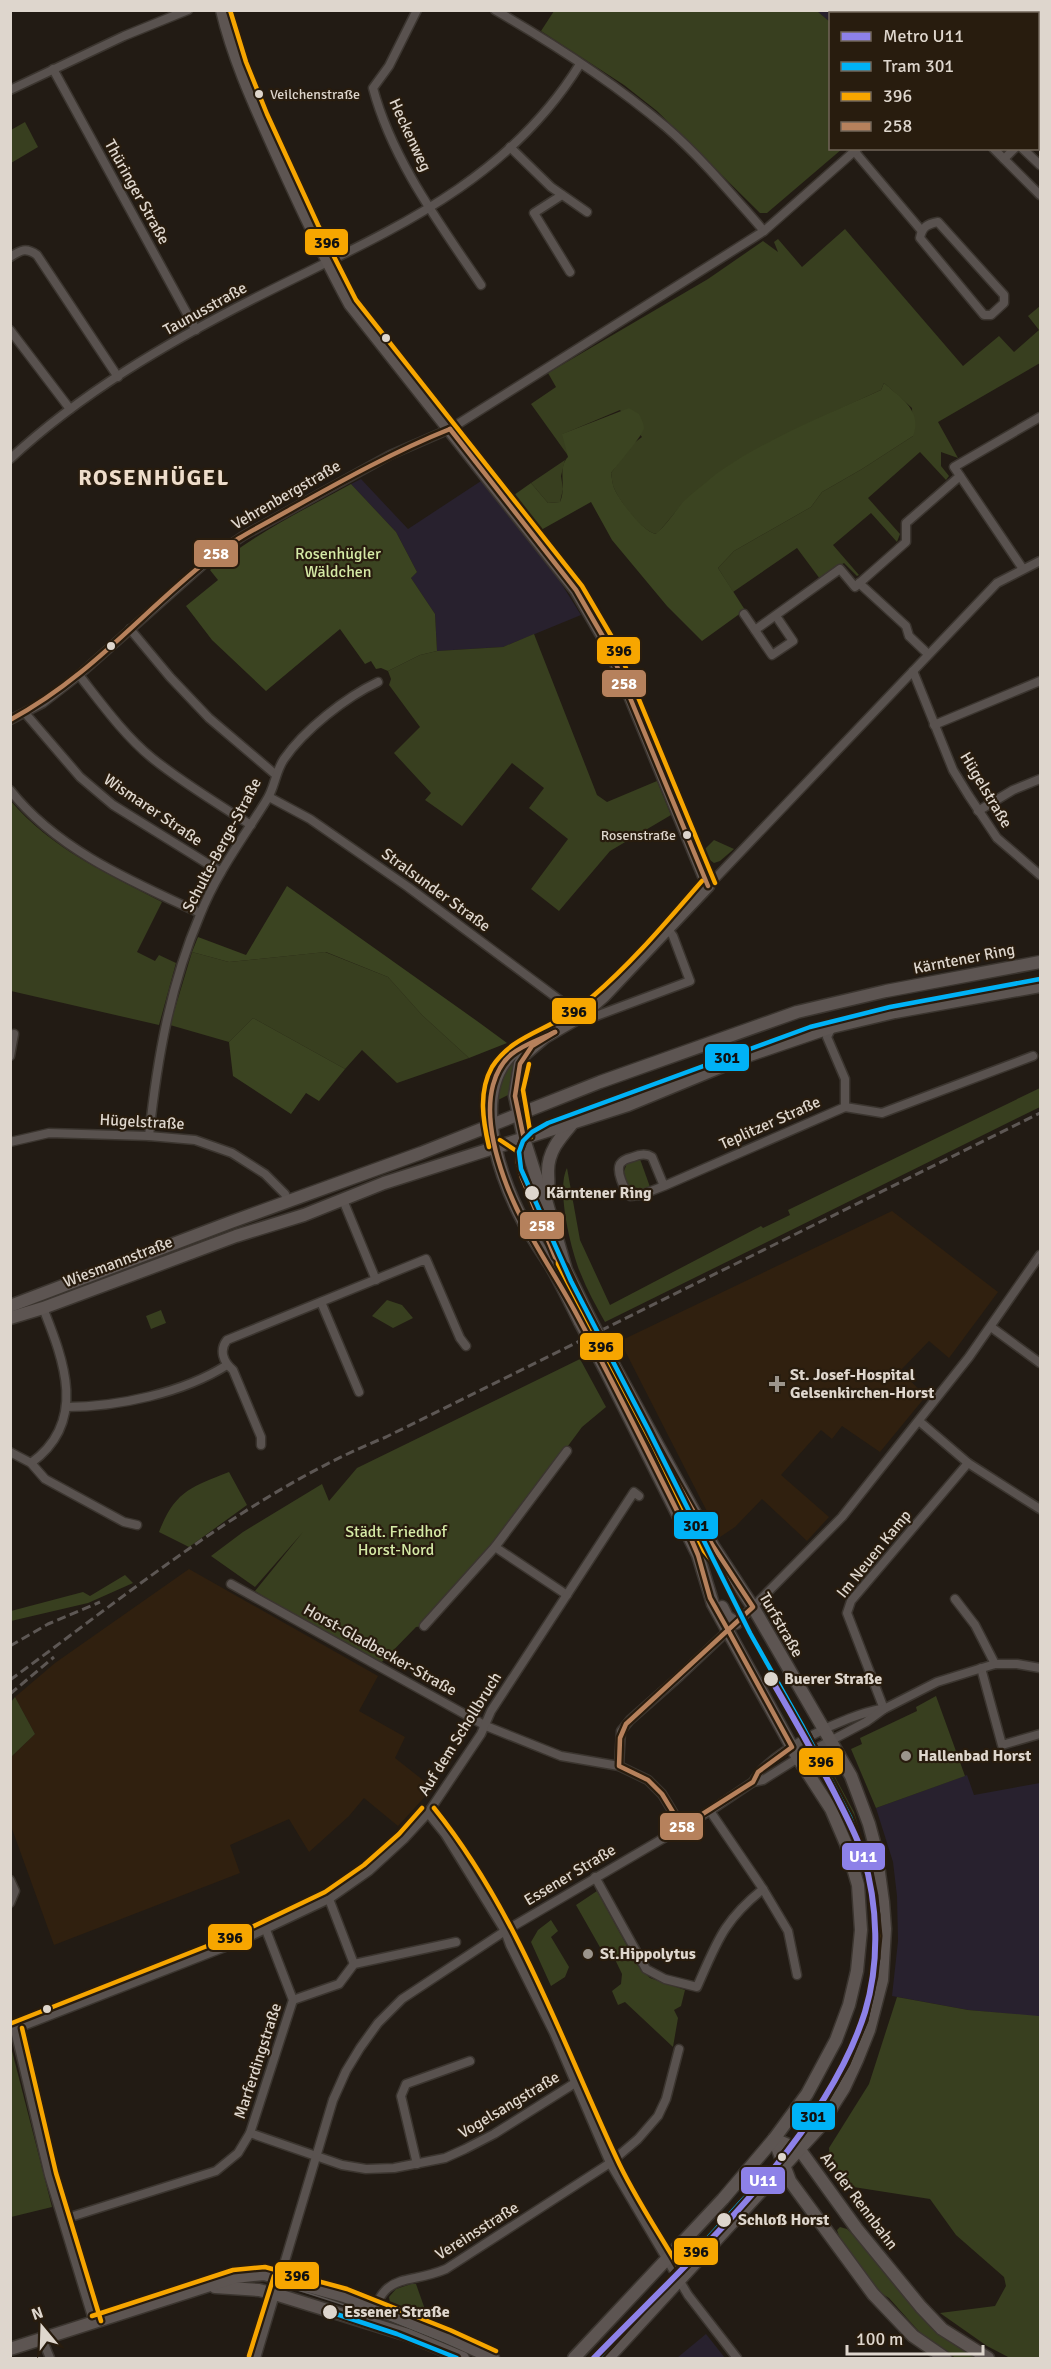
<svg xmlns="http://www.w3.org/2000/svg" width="1051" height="2369" font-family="Signika,sans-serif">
<rect width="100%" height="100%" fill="#221b14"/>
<!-- built -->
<g fill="#30200f">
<path d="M892 1211 998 1292 949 1358 929 1341 900 1371 926 1396 880 1452 842 1426 832 1439 821 1430 781 1475 829 1517 807 1541 762 1499 735 1527 720 1537 620 1341Z"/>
<path d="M189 1569 378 1676 359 1711 405 1737 395 1758 433 1788 398 1826 364 1798 349 1816 309 1852 289 1819 230 1845 240 1873 54 1945 11 1826V1757L35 1734 15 1697 55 1663Z"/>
</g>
<!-- education -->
<g fill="#28212e">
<path d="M817 11H1011L1006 14H830V22Z"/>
<path d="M361 479 408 529 481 481 559 580 581 615 503 647 437 651 435 614 411 578 417 572 396 532 351 484Z"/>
<path d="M967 1775 974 1795 1040 1783V2017L968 2010 892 1996 898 1941 897 1896 893 1862 876 1808Z"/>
<path d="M706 2334 725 2358H677Z"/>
</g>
<!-- green -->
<g fill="#383f1f">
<path d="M554 11H817L830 22V148L842 149 767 213H760L657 111 624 85 541 31Z"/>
<path d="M25 122 38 147 11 163V130Z"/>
<path d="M845 229 963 366 999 336 1014 352 1039 330 1028 316 1040 306V363L938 422 958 458 941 452V466L949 476 946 480 920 452 868 498 900 534 897 542 871 513 833 545 859 575 857 576 844 563 820 579 797 548 733 592 718 568 734 551 811 507 822 492 862 469 913 436 912 408 884 383 881 390 796 429 738 460 712 478 684 502 657 534C643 533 619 501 614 488 612 484 612 477 611 473L630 446 642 437 620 410 563 434 569 457 531 404 556 387 548 373 708 279 763 241 778 252 774 242 778 239 802 267Z"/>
<path d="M565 460 561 476 563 489 560 502 548 503 531 483Z"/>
<path d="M534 634 597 795 607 802 657 781 671 815 610 851 559 911 531 889 568 839 529 808 544 788 512 763 462 826 425 800 431 793 394 753 420 727 389 685 391 679 388 671 420 655 437 651 503 647Z"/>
<path d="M10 800C50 848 108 874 162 902L137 952 155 961 159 955 176 963 159 1025 11 991Z"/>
<path d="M714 840 734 849 720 861 714 863 707 858 704 850Z"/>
<path d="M192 952 229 962 325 952 388 977 422 1015 469 1058 397 1083 362 1050 345 1069 253 1018 229 1042 170 1025Z"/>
<path d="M1029 980 888 1008 545 1127 544 1124 814 1026 919 1001Z"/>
<path d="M518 1051 510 1094 496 1101 498 1083Z"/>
<path d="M1040 1088V1107L605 1322C596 1306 587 1290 580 1272 571 1250 556 1189 567 1168L580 1240 610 1305 761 1226 763 1228 790 1215 788 1210Z"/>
<path d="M640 1159 650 1187 638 1193 628 1187 623 1174 627 1163Z"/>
<path d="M387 1300 402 1305 413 1318 393 1328 372 1316Z"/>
<path d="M161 1310 166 1323 151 1329 146 1316Z"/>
<path d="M580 1359 606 1407 582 1427 494 1546 423 1626 416 1627 378 1666 255 1591 303 1532 255 1587 211 1556 243 1532 322 1484 329 1501 357 1468Z"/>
<path d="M229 1472 247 1505 189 1547 159 1532C175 1491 191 1487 229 1472Z"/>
<path d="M125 1575 133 1583 88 1603 11 1621V1611L83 1592 90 1596Z"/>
<path d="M936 1696 965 1776 876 1808 851 1749 862 1744 860 1738 917 1711 916 1707Z"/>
<path d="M15 1697 35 1734 11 1757V1702Z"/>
<path d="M821 1755 823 1756 827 1762 854 1812 864 1846H862L854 1824 819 1758Z"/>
<path d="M597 1891 638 1966 650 1978 685 1990 681 2006 674 2010 678 2018 673 2047 625 2002 618 2005 612 1991 621 1984 622 1974 611 1951 601 1949 576 1905Z"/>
<path d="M551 1920 558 1931 551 1937 569 1967 565 1977 551 1986 531 1942 538 1930Z"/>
<path d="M897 1997 968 2010 1039 2016 1040 2005V2358H1010L987 2346 940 2313 995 2306 1006 2286 1004 2277 956 2235 930 2199 847 2186 830 2163 829 2148 869 2084Z"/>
<path d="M11 2047 52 2207 11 2217H10Z"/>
<path d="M840 2227 847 2229 859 2240 898 2290 944 2337 977 2358H956L942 2350 923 2336 889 2298C873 2290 848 2252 839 2236L837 2230Z"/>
<path d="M411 2284H416L427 2315 426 2319 390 2304 389 2297 396 2289Z"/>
</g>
<!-- forest -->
<g fill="#3b4421">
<path d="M884 383C901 398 923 411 913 436L862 469 822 492 811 507 734 551 718 568 745 610 702 641 667 606 612 540 591 502 541 530 514 495 531 483 548 503 560 502C567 487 557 468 568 457L562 434 629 408 639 414C641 418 644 424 644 428 644 434 617 465 611 473 612 477 612 483 614 488 619 500 643 532 656 534 667 524 674 513 683 502 691 494 702 486 711 478 756 443 828 414 881 390Z"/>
<path d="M351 484 396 532 417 572 411 578 435 614 437 651 420 655 388 671 381 668 376 669 371 661 365 664 340 629 266 691 212 640 186 606 218 580 210 570C253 535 303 510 351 484Z"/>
<path d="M287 886 477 1021 507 1043 469 1058 422 1015 388 977 326 952 229 962 192 952 198 937 246 955Z"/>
<path d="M253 1018 345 1069 319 1101 306 1093 291 1114 233 1076 229 1042Z"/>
</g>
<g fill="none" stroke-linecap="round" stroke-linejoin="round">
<defs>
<g id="street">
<path d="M417 10 389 66 373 88C392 160 440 224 481 285"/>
<path d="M495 10C554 44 614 83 666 127 702 158 733 196 764 231"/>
<path d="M1023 14 1028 10"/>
<path d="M53 69 196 330"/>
<path d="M10 90 124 36 188 10"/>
<path d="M510 147 551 187 587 212"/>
<path d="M993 148 1040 195"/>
<path d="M1022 148 1040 165"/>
<path d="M855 152 921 230"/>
<path d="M1004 159 1015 148"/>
<path d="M562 195 534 213 570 272"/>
<path d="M938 222 1004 295V303L991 315H984L920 238C922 227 927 224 938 222Z"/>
<path d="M10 257C21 250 26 247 37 255L118 377"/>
<path d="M10 330 70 409"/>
<path d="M10 459C81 393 167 343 253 299 376 236 503 189 580 64"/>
<path d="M1023 569 954 467 1040 417"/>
<path d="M859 583 906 626 909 636 928 654"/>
<path d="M744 614 772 655 793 641 776 616"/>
<path d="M130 629 170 677 209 718 276 775"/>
<path d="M755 630 840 569 855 587 906 542V523L960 476"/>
<path d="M913 671 953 770 969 796 997 838 1040 875"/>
<path d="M79 675C101 703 124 735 152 758 183 783 218 804 251 825"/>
<path d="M25 713 80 777 113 805 221 872"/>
<path d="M10 720 43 703 79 675 211 558 243 536 390 455 450 429 753 238 764 231 858 148"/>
<path d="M934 725 1040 681"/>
<path d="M10 790C57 850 133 882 200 913"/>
<path d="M269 797 310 819 408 887 581 1016 586 1018 596 1016 690 981 673 936 668 929"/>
<path d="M978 811 1013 790 1040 779"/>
<path d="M708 886 997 583 1040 561"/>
<path d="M10 1056 14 1034"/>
<path d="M845 1107 882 1113 1033 1056"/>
<path d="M149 1136C157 1060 170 985 200 915 216 874 243 838 266 801 275 788 275 772 284 759 304 730 346 697 378 682"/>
<path d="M10 1142 49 1133 149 1136 195 1140 232 1153 265 1174 285 1194 288 1202"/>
<path d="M664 1186 641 1195 630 1196C624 1189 616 1172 620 1164 623 1159 629 1158 633 1157 640 1154 646 1153 652 1157L664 1186 845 1107V1079L827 1037 832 1027"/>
<path d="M343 1200 376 1280"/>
<path d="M321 1302 359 1392"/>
<path d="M991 1327 1040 1363"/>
<path d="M66 1407C117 1407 183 1393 227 1365"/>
<path d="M919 1421 968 1463 1040 1509"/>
<path d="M261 1445V1437L233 1370C223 1362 219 1350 227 1340L426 1259 460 1338 466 1346"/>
<path d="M10 1452 31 1463 45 1479 124 1522 137 1525"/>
<path d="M31 1463C88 1422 64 1361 43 1308"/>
<path d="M495 1547 567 1595"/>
<path d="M231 1584 486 1726 561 1756 619 1766 648 1780 662 1794 682 1827"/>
<path d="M955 1599 975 1625 995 1664"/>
<path d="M424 1626 495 1547 567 1451"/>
<path d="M981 1668 1002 1745 1040 1734"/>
<path d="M884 1709 847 1613 851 1601 968 1463"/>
<path d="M619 1766 621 1731 630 1720 680 1676 753 1607 842 1517 969 1357 1040 1255"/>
<path d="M753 1782C769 1751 847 1715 881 1709"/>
<path d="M710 1811 763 1889 788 1931 797 1975"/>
<path d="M428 1813 445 1834 505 1931 510 1945 554 2033 610 2163 688 2295 737 2358"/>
<path d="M595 1877 646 1969 665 1979 697 1987C717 1942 723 1921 763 1889"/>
<path d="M10 1880 15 1891 10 1903"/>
<path d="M329 1899 354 1964"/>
<path d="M293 2000 339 1984 354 1964 456 1942"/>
<path d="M15 2030 49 2175 94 2323"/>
<path d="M10 2031 238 1942 329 1899 369 1871 404 1839 428 1813 481 1734 491 1711 634 1492 639 1496"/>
<path d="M250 2133 342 2165 366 2169 394 2168 445 2158 465 2149 494 2134 575 2083"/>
<path d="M417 2164 401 2096 406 2084 470 2061"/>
<path d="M64 2219 216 2171 238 2153 250 2133 293 2000 266 1930"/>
<path d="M370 2323C384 2269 406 2286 446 2269L610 2163 638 2139 658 2116 666 2099 679 2049"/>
<path d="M42 2339 50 2358"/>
<path d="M256 2358 333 2100 346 2071 360 2048 378 2023 402 1999 505 1931 710 1811 753 1782 763 1780 798 1758 866 1722 884 1709 937 1682 995 1664H1017L1040 1668"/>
</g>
<g id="secondary">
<path d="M222 10C234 60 255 105 276 152 299 203 323 254 350 304L576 590 609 647 626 686 708 886 604 996 581 1016 545 1037 525 1054 520 1064 515 1096 524 1139 541 1192 546 1200 566 1270 589 1317"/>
<path d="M532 1040C463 1072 496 1170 523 1221 531 1236 541 1250 550 1264 561 1283 570 1302 580 1322"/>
<path d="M546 1200C550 1189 548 1183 548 1171 548 1152 559 1139 571 1125"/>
<path d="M10 1306 231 1222 421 1153 600 1082 797 1012 886 991 1040 962"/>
<path d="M10 1318 43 1308 236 1236 304 1215 384 1183 628 1105 747 1056 832 1027 895 1012 1040 986"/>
<path d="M722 1607 727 1617 736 1623"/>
<path d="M774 2139 800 2150 857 2229 921 2307 942 2329 988 2358"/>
<path d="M774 2139 790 2181 873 2294 913 2336 945 2358"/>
<path d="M215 2287 259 2290 275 2294 408 2335 463 2358"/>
<path d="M10 2349 235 2277 264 2274 344 2296 447 2337 493 2358"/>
<path d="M574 2358 723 2199 774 2139 807 2094 836 2040 849 2005 857 1971 861 1930 858 1885 846 1844 831 1809 798 1758 713 1604 698 1555 605 1369"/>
<path d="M608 2358 818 2129 844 2088 857 2060 869 2030 882 1980 885 1929 883 1902 876 1850 869 1824 851 1776 753 1607 713 1546 613 1364"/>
</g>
</defs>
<!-- street casing -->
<use href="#street" stroke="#3b352f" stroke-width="11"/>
<!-- secondary casing -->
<use href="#secondary" stroke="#3b352f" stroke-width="15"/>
<!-- street -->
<use href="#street" stroke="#59524f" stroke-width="8"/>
<!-- secondary -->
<use href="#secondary" stroke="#5d5552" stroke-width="12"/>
<!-- tram -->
<g stroke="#5d5754" stroke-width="1.5">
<path d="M611 1366 620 1392"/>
<path d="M295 2289 391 2320 463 2349"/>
</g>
<!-- rail -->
<g stroke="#5d5754" stroke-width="3" stroke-dasharray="9 4.5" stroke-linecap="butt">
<path d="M10 1646 48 1624 100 1602"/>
<path d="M10 1680C127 1595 252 1491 386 1437L1040 1113"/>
<path d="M10 1694 54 1657"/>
</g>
<defs>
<g id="secondary-bridge">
<path d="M589 1317 613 1364"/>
<path d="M580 1322 605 1369"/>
</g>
</defs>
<!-- secondary-bridge casing -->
<use href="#secondary-bridge" stroke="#3b352f" stroke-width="15" stroke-linecap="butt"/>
<!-- secondary-bridge -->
<use href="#secondary-bridge" stroke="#5d5552" stroke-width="12"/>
<defs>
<g id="bus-1">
<path d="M230 10 246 62 267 114 318 225 356 300 582 586 616 644 715 883"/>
<path d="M529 1064 523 1090 531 1137"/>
<path d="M500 1140 518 1152 521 1169 558 1256V1264L654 1447 704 1551 718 1568 750 1633 802 1725 850 1817 868 1867 874 1896 878 1936 874 1976 864 2020 846 2063 820 2108 784 2155 598 2358"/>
<path d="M489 1147C483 1121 478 1092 492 1067 509 1040 537 1033 562 1018 573 1013 583 1005 592 997 633 962 667 921 702 881"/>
<path d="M434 1808C517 1911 561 2039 616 2157 634 2197 660 2234 681 2271"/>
<path d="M12 2023 235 1935 325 1892 364 1865 399 1834 422 1808"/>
<path d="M22 2028 56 2173 101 2321"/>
<path d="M92 2316 233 2270 265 2267 347 2289 450 2330 496 2351"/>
<path d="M249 2356 274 2276"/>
</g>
<g id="bus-2">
<path d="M450 429 576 590 609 647 708 886"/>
<path d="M10 720C91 676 139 615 209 559 234 539 263 525 291 509 343 480 395 451 450 429"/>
<path d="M555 1032 532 1046 520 1064 515 1096 524 1139 518 1153V1163L522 1178 555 1257 565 1266 589 1317 656 1445 713 1546 753 1607 728 1630"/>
<path d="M555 1032C526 1046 503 1049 493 1085 485 1115 494 1150 504 1178 521 1227 553 1270 577 1315 617 1389 654 1465 692 1541L698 1555 710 1598 728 1630"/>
<path d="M728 1630 792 1747 758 1772 753 1782 682 1827 662 1794 648 1780 619 1766 620 1738 626 1724Z"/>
</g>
</defs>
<!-- bus-1 casing -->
<use href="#bus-1" stroke="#281c0e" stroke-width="9"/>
<!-- bus-2 casing -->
<use href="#bus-2" stroke="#281c0e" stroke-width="9"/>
<!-- bus-1 -->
<use href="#bus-1" stroke="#f7a600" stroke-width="4.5"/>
<!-- bus-2 -->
<use href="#bus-2" stroke="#b6815c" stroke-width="4.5"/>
<defs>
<g id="tram-1">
<path d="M330 2312 397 2334 457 2358"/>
<path d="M598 2358 784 2155 820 2108 846 2063 864 2020 876 1958V1915L868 1867 850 1817 802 1725 750 1633 648 1429 571 1281 521 1169 519 1152 523 1141 532 1132 548 1123 810 1027 890 1007 1040 979"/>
</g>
</defs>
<!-- tram-1 casing -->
<use href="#tram-1" stroke="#281c0e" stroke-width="9"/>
<!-- tram-1 -->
<use href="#tram-1" stroke="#00b2f6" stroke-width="4.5"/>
<defs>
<path id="metro-1" d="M594 2358C688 2261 824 2142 865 2012 880 1962 878 1905 863 1855 856 1834 845 1814 835 1794 815 1755 793 1717 771 1679"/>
</defs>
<!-- metro-1 casing -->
<use href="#metro-1" stroke="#281c0e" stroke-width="10"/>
<!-- metro-1 -->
<use href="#metro-1" stroke="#8d81e8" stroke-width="6"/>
</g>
<!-- markers -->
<g fill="#ded6cd" stroke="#281c0e" stroke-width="2">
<circle cx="259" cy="94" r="5"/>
<circle cx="386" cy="338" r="5"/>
<circle cx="111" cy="646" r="5"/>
<circle cx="687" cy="835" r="5"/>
<circle cx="532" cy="1193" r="8"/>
<circle cx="771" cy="1679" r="8"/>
<circle cx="47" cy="2009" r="5"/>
<circle cx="782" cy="2157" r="5"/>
<circle cx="724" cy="2220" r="8"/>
<circle cx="330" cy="2312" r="8"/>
</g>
<g fill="#9c958c" stroke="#281c0e" stroke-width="2">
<path d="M774 1375h6v6h6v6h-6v6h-6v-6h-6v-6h6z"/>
<circle cx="906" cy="1756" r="6"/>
<circle cx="588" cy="1954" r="6"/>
</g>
<g text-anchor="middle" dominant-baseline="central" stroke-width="4.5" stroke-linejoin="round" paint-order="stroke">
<!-- bus labels -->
<g font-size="14" fill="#ded6cd" stroke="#281c0e" text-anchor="start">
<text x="270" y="94">Veilchenstraße</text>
<text x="676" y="835" text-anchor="end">Rosenstraße</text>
</g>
<!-- street labels -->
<g font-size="16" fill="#ded6cd" stroke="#281c0e">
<text transform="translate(410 135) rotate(65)">Heckenweg</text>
<text transform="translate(137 192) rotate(61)">Thüringer Straße</text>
<text transform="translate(205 309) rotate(-29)">Taunusstraße</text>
<text transform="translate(286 495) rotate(-30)">Vehrenbergstraße</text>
<text transform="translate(986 790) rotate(59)">Hügelstraße</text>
<text transform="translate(153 810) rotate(34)">Wismarer Straße</text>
<text transform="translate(222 845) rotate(-62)">Schulte-Berge-Straße</text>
<text transform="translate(436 890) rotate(36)">Stralsunder Straße</text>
<text transform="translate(964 959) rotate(-11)">Kärntener Ring</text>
<text transform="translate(142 1122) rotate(3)">Hügelstraße</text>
<text transform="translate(770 1123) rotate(-24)">Teplitzer Straße</text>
<text transform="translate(118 1262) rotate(-21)">Wiesmannstraße</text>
<text transform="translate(874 1554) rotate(-51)">Im Neuen Kamp</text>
<text transform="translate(781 1625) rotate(60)">Turfstraße</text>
<text transform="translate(380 1650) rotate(29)">Horst-Gladbecker-Straße</text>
<text transform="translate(460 1734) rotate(-58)">Auf dem Schollbruch</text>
<text transform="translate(570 1875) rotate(-31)">Essener Straße</text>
<text transform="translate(258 2061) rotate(-72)">Marferdingstraße</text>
<text transform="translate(509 2105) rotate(-31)">Vogelsangstraße</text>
<text transform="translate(859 2201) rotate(53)">An der Rennbahn</text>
<text transform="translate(477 2231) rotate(-32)">Vereinsstraße</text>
</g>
<!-- park labels -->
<g font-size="16" fill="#d5eaa6" stroke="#281c0e">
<text x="338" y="554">Rosenhügler<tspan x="338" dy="18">Wäldchen</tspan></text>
<text x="396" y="1532">Städt. Friedhof<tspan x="396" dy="18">Horst-Nord</tspan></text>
</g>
<!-- stop labels -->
<g font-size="16" font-weight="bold" fill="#ded6cd" stroke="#281c0e" text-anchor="start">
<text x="546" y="1193">Kärntener Ring</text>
<text x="784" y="1679">Buerer Straße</text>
<text x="738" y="2220">Schloß Horst</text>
<text x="344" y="2312">Essener Straße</text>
</g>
<!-- poi labels -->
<g font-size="16" font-weight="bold" fill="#ded6cd" stroke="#281c0e" text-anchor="start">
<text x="790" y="1375">St. Josef-Hospital<tspan x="790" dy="18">Gelsenkirchen-Horst</tspan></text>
<text x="918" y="1756">Hallenbad Horst</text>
<text x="600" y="1954">St.Hippolytus</text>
</g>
<!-- district labels -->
<g font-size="22" font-weight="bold" letter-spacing="1.5" fill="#eeddcb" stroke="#281c0e">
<text x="154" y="477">ROSENHÜGEL</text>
</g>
</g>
<g stroke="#281c0e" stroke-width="2">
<rect x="304" y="228" width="45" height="28" rx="6" fill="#f7a600"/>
<rect x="193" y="539" width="46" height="29" rx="6" fill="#b6815c"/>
<rect x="596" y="636" width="45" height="29" rx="6" fill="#f7a600"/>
<rect x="601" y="669" width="46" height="29" rx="6" fill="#b6815c"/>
<rect x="551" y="997" width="46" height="28" rx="6" fill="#f7a600"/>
<rect x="704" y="1043" width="46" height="29" rx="6" fill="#00b2f6"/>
<rect x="519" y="1211" width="46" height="29" rx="6" fill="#b6815c"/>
<rect x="579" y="1332" width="45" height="29" rx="6" fill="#f7a600"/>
<rect x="673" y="1511" width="46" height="29" rx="6" fill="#00b2f6"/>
<rect x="798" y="1747" width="46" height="29" rx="6" fill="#f7a600"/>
<rect x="659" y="1812" width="45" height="29" rx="6" fill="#b6815c"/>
<rect x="841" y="1842" width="45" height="29" rx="6" fill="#8d81e8"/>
<rect x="207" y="1923" width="46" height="28" rx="6" fill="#f7a600"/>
<rect x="791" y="2102" width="45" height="29" rx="6" fill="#00b2f6"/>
<rect x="740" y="2166" width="46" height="29" rx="6" fill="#8d81e8"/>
<rect x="673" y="2237" width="46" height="29" rx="6" fill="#f7a600"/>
<rect x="274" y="2261" width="46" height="29" rx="6" fill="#f7a600"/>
</g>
<g font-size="16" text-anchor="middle" font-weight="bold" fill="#fff">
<text x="216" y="559">258</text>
<text x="624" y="689">258</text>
<text x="542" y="1231">258</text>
<text x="682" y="1832">258</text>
<text x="863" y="1862">U11</text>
<text x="763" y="2186">U11</text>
</g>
<g font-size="16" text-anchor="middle" font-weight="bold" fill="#111">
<text x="327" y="248">396</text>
<text x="619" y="656">396</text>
<text x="574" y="1017">396</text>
<text x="727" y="1063">301</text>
<text x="601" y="1352">396</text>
<text x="696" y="1531">301</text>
<text x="821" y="1767">396</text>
<text x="230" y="1943">396</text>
<text x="813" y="2122">301</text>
<text x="696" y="2257">396</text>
<text x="297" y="2281">396</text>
</g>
<!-- border -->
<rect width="1051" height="2369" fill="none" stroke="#ded6cd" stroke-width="24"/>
<!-- legend -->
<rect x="829" y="12" width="210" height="138" fill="#281c0e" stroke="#71665a" stroke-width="1.5"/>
<rect x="841" y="32" width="30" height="9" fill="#8d81e8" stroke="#71665a" stroke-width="1.5"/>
<text x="883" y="42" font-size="18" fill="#ded6cd">Metro U11</text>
<rect x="841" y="62" width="30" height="9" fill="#00b2f6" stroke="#71665a" stroke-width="1.5"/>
<text x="883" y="72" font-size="18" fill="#ded6cd">Tram 301</text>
<rect x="841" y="92" width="30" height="9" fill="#f7a600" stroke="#71665a" stroke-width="1.5"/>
<text x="883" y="102" font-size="18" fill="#ded6cd">396</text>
<rect x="841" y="122" width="30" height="9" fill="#b6815c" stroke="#71665a" stroke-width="1.5"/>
<text x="883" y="132" font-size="18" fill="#ded6cd">258</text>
<!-- north arrow -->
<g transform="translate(42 2327) rotate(341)" stroke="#281c0e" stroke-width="4.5" paint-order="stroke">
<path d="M0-4.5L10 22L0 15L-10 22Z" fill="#ded6cd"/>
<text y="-9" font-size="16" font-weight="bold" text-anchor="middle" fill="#ded6cd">N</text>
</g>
<!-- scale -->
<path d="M847 2345v9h136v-9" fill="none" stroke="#ded6cd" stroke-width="3"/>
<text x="856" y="2345" font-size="18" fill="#ded6cd" stroke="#281c0e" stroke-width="4.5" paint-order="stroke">100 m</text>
</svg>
